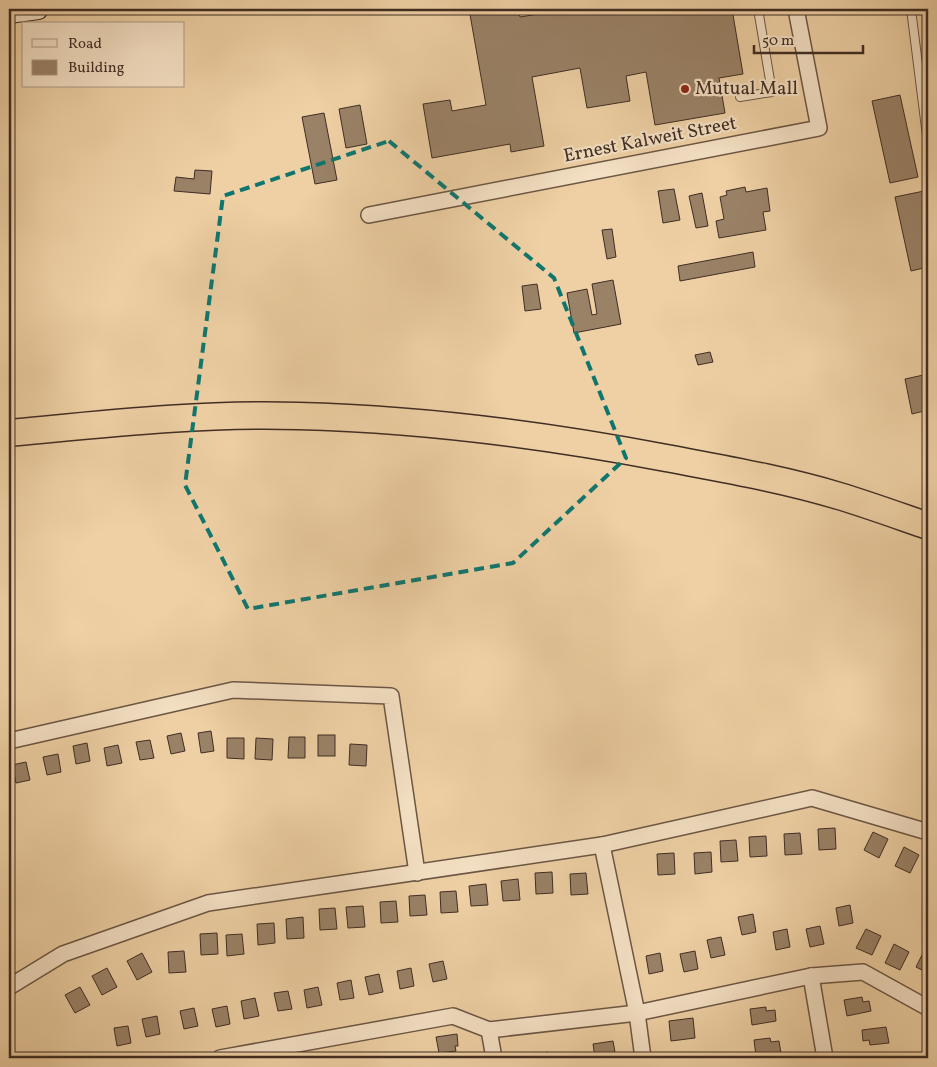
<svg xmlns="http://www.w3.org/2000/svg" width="937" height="1067" font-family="Vollkorn,serif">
<rect width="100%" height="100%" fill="#eed0a4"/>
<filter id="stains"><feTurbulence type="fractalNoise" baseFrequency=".004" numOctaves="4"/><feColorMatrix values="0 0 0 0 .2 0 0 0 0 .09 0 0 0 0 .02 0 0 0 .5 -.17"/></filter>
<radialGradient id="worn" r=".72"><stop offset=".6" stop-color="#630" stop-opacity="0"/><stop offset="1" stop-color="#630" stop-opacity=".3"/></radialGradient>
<!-- building -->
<g fill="#9a8267" stroke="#402d24">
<path d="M469 9H518L520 17 569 9H732L743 74 719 78 725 113 655 125 646 72 626 76 630 101 587 108 580 68 532 77 544 146 511 152 510 144 432 158 423 104 450 100 452 111 486 105Z"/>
<path d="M900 95 918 177 890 183 872 101Z"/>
<path d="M360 105 367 144 346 148 339 109Z"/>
<path d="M324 113 337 180 315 184 302 117Z"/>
<path d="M195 170 212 171 210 194 174 191 176 177 194 179Z"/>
<path d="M745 187 746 192 767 188 770 211 763 212 766 230 719 238 716 221 724 219 720 197 727 195 726 191Z"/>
<path d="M674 189 680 220 663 223 658 191Z"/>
<path d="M924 191 928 211V267L911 271 895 197Z"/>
<path d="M702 193 708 226 696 228 689 196Z"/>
<path d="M612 229 616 257 607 259 602 230Z"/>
<path d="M753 252 755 267 680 281 678 266Z"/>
<path d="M613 280 621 324 574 333 567 293 587 289 592 315 597 314 592 284Z"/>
<path d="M537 284 541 309 525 311 522 286Z"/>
<path d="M710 352 713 362 698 365 695 355Z"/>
<path d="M928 374V410L912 414 905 379Z"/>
<path d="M211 731 214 751 201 753 198 733Z"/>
<path d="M181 733 185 751 171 754 167 736Z"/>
<rect x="318" y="735" width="17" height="21"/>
<path d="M289 737H305V758H288Z"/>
<path d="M227 738H244V759L227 758Z"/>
<path d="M256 738 273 739 272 760 255 759Z"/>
<path d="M150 740 154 758 140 760 136 742Z"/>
<path d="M87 743 90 761 76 764 73 746Z"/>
<path d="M350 744 367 745 366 766 349 765Z"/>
<path d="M118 745 122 763 107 766 104 748Z"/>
<path d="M58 754 61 772 47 775 43 757Z"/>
<path d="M26 762 30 780 16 783 12 765Z"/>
<path d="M835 828 836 849 819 850 818 829Z"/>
<path d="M873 832 888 839 879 858 864 850Z"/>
<path d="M800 833 802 854 785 855 784 834Z"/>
<path d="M766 836 767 856 750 857 749 837Z"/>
<path d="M736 840 738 861 721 862 720 841Z"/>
<path d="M904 847 919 855 910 873 895 866Z"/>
<path d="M711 852 712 872 695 874 694 853Z"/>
<path d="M674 853 675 874 658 875 657 854Z"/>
<path d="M552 872 553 893 536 894 535 873Z"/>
<path d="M586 873 588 894 571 895 570 874Z"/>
<path d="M518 879 520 900 503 901 501 881Z"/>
<path d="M486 884 488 905 471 906 469 886Z"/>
<path d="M456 891 458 912 441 913 440 892Z"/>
<path d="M425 895 427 915 410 916 409 896Z"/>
<path d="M396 901 398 922 381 923 380 902Z"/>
<path d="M850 905 853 923 839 926 836 908Z"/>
<path d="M363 906 365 927 348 928 346 907Z"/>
<path d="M335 908 337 929 320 930 319 909Z"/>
<path d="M753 914 756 932 742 935 738 917Z"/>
<path d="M303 917 304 938 287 939 286 919Z"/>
<path d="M274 923 275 943 258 945 257 924Z"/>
<path d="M820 926 824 944 810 947 806 929Z"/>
<path d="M787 929 790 947 776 950 773 932Z"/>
<path d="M866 929 881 936 872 955 856 948Z"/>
<path d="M217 933 218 954 201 955 200 934Z"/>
<path d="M242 934 244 954 227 956 226 935Z"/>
<path d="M721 937 725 955 711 958 707 940Z"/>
<path d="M894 944 909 952 900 970 885 963Z"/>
<path d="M925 949 928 950V973L916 967Z"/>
<path d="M184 951 186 972 169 973 168 952Z"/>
<path d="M695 951 698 969 684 972 680 954Z"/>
<path d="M142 953 152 972 137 980 127 961Z"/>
<path d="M660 953 663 971 649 974 646 956Z"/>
<path d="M443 961 447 979 433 982 429 964Z"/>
<path d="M107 968 117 987 102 995 92 976Z"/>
<path d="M411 968 414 986 400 989 397 971Z"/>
<path d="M379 974 383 992 369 995 365 977Z"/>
<path d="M351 980 354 998 340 1000 337 983Z"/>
<path d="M80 987 90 1005 75 1013 65 995Z"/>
<path d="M318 987 322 1005 307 1008 304 990Z"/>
<path d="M288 991 292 1009 278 1011 274 993Z"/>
<path d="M862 997 863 1002 869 1001 871 1011 847 1016 844 1000Z"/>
<path d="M255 998 259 1016 244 1019 241 1001Z"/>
<path d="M227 1006 230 1024 216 1027 212 1009Z"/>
<path d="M766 1007V1011L775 1010 776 1021 752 1025 750 1009Z"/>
<path d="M194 1008 198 1026 184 1029 180 1011Z"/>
<path d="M157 1016 160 1034 146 1037 142 1019Z"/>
<path d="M693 1018 695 1038 671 1041 669 1021Z"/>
<path d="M128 1026 131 1043 117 1046 114 1028Z"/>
<path d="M886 1027 889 1043 870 1045 869 1040 863 1041 862 1030Z"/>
<path d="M457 1034 458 1046H455L456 1051 439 1053 436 1037Z"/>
<path d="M770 1038 771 1042 779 1041 781 1053 756 1056 754 1040Z"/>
<path d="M613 1041 615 1052 612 1053 613 1057 595 1058 593 1044Z"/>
<path d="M548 1052 549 1058H519V1057Z"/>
</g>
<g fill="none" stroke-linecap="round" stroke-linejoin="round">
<defs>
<g id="lane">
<path d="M911 9 928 144"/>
<path d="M740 97 772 92 758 9"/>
</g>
<g id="street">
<path d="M369 215 819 128 796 9"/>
<path d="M9 741 233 690 391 696 417 873"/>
<path d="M602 845 637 1013 643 1058"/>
<path d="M811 976 825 1058"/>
<path d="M9 987 63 954 208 903 602 845 812 798 928 832"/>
<path d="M489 1030 494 1058"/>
<path d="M220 1058 453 1016 489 1030 637 1013 811 976 863 972 928 1008"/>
</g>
<path id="secondary" d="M9 13 38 9"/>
<path id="highway" d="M9 433C105 424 201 413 298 416 422 419 545 435 666 458 724 469 783 479 839 496 869 505 899 516 928 526"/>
</defs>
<!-- lane casing -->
<use href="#lane" stroke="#6c5644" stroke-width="10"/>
<!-- street casing -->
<use href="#street" stroke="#6c5644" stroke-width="18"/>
<!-- secondary casing -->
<use href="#secondary" stroke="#402d24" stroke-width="22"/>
<!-- highway casing -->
<use href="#highway" stroke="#402d24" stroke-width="29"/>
<!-- lane -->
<use href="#lane" stroke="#f4e0c4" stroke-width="8"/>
<!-- street -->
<use href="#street" stroke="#f4e0c4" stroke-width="15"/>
<!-- secondary -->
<use href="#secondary" stroke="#f4e0c4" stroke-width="20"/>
<!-- highway -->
<use href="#highway" stroke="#eed0a4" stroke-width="26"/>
</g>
<!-- marked area -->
<path fill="none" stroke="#0f766e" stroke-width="4" stroke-dasharray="10 6" stroke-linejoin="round" d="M389 141 554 278 626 458 513 563 248 609 185 485 223 196Z"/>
<!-- markers -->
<circle fill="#8f2418" stroke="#f4e0c4" stroke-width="2" cx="685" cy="89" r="5"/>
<g text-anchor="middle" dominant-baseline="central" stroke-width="4.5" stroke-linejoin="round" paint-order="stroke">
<!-- poi labels -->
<g font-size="19" fill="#402d24" stroke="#f4e0c4" text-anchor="start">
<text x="695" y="89">Mutual Mall</text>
</g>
<!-- street labels -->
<g font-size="19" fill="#402d24" stroke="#f4e0c4">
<text transform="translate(650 140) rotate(-11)">Ernest Kalweit Street</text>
</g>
</g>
<!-- margin -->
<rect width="937" height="1067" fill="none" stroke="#eed0a4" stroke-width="30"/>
<rect x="10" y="10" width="917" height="1047" fill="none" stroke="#402d24" stroke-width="2.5"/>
<rect x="15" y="15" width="907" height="1037" fill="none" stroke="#402d24"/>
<!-- legend -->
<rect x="22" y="22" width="162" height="65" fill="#f4e0c4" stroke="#ac9884"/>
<rect x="32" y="39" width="25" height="8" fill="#f4e0c4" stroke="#ac9884"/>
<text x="68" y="48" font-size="15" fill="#402d24">Road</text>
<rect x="32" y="60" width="25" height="15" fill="#9a8267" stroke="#ac9884"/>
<text x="68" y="72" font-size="15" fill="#402d24">Building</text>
<!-- scale -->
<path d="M754 45v8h109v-8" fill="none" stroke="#402d24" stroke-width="2.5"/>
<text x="762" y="45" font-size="15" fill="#402d24" stroke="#f4e0c4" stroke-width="4" paint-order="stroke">50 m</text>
<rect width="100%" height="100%" filter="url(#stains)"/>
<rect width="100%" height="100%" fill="url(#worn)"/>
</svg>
